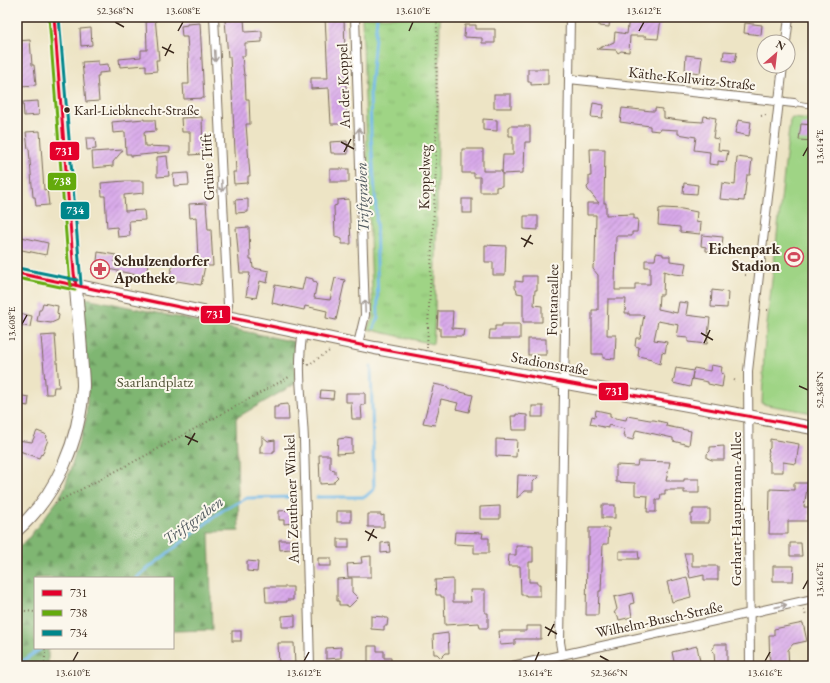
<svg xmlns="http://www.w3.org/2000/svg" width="830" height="683" font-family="'EB Garamond',serif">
<defs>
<pattern id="grass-tufts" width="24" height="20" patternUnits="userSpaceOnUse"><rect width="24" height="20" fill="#9fd485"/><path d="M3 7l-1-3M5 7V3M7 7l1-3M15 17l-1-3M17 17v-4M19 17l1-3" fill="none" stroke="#8ab672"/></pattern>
<pattern id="forest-firs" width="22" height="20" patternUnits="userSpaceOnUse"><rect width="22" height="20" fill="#7fb672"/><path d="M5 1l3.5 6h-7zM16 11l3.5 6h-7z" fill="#69945d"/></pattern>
<pattern id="building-hatch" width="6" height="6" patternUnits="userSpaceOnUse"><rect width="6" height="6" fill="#d8a9ea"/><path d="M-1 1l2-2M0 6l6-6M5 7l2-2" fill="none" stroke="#b08abd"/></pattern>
</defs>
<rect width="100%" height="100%" fill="#fbf7ec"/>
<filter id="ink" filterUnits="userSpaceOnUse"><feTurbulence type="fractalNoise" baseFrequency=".025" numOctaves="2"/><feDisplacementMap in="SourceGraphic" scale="8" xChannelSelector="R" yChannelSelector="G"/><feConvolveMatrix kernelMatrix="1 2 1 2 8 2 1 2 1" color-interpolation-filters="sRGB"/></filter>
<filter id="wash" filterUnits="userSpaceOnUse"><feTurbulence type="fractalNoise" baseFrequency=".012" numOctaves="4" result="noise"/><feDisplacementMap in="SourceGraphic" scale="16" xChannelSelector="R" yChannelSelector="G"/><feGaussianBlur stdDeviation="0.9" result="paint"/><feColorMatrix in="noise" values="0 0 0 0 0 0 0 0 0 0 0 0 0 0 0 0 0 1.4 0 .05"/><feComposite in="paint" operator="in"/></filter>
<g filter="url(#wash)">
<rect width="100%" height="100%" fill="#ede4c5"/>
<!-- grass -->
<path fill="url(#grass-tufts)" stroke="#6d7f52" d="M362 17H440L435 317 433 344 367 329 373 318Z"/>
<!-- forest -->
<path fill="url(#forest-firs)" stroke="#5d7048" d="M81 297 295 342V384L236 418 239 531 209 532 212 630 173 631V578H35V648H51L48 650V666H17V549L27 540 58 500 65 487 86 419 88 386Z"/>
<!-- pitch -->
<path fill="#9fd485" stroke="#6d7f52" d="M792 118 813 120V413L762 404 764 351 790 120Z"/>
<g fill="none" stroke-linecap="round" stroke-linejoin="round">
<!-- stream -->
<g stroke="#73baea" stroke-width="3">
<path d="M374 328 378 317 376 207 371 136 370 90 377 17"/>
<path d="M317 497H365L374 489 371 366"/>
<path d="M136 578 223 510 247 498 295 497"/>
<path d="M17 665 42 648"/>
</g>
</g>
<g id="blocks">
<!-- building -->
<g fill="url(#building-hatch)">
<path d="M146 17H155L159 60H156L157 71 146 72V65L120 67 119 59 141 57V50H147Z"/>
<path d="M325 17H344L347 124H331L329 88 311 89V78H328Z"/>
<path d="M600 17 610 18 609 27 599 26Z"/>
<path d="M629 17H655V18L661 19 658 39 645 38 646 36H630L629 52 621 51 618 53 616 50 597 49 614 42 615 32 627 34Z"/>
<path d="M244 19 245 32 262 31V42L245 43V56H242L244 75H245L246 99H249L250 124H246L250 176H248V182H247V183L234 184 233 172H236L234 131 230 57H228L225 20Z"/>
<path d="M200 23 204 98 184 99 183 84H189L188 50 187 37H182L181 26 187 25V24Z"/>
<path d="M745 23 762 25 761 35 744 33Z"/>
<path d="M465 25H476V29H495V43H482V38L464 37Z"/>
<path d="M91 28 92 45 81 46 80 29Z"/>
<path d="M30 40 32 65H34L36 85 21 86 19 62H17V41Z"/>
<path d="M724 51 737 52 735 62 723 60Z"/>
<path d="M686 55 702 57 700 73 685 71Z"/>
<path d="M98 61V65L108 64 109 72 99 73V76H97L99 101 86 102 82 62Z"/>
<path d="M528 69H548V84L531 85V82H528Z"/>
<rect x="494" y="94" width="17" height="14"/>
<path d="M38 101 39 115 24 116 23 102Z"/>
<path d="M593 103 604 105 602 118 591 117Z"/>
<path d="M622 108 652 111H655V108L662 109V112H664V118L687 121 703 122 704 116 716 118 713 138 719 139 718 150 728 151 726 162 718 161V165L709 164 710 152 694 150 696 137 678 134V130L660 129 659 131 650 130V126L620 122Z"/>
<path d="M202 117 203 154 190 155V132H182L181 118Z"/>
<path d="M144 119V120H155L156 131 144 132 145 146 170 147V152L131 156V154H126L125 132 113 133 112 122Z"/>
<path d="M483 119 497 120V131L483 130Z"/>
<path d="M738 120 751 122 749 136 735 133Z"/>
<path d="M801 124 813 125V141L799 140Z"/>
<path d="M509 126H530V142H525L524 169H523V173L502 174 503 155H513V136H509Z"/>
<path d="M40 131 44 190 47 189 49 205 36 206 35 197H33L29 149H28L26 132Z"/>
<path d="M86 138H95L96 149 87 150Z"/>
<path d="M347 141 348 154H335V153H331L330 142Z"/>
<path d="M462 149H483V171H502V186L496 187V192H480V177H474V173H462Z"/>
<path d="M590 149H605L604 203H606V215L634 214V219H638L637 232H632V236H616L615 290H635V284H650V267H645V260H655L656 253 663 254V256H670V261L686 263 684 275 674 274 664 271 663 295H659L658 309 677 313 679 302 688 303 686 315 710 318 707 344 688 342V338L677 337 679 325 658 321 654 340 667 342 665 353 662 352 660 364 654 362 652 359 638 356 639 347 635 346 636 338H640L644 315H629V313H625L626 299H608L607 335H616L615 359 603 358V354H592V310H598V275L593 269V265L595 263 596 215H587V203H599L588 190 587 187 589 185V176H591Z"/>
<path d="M123 150 113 162V166L93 168 92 152Z"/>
<path d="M167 156 169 176 157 177V157Z"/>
<path d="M737 157 752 159 750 175H747L744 201 720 199 722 183 735 185Z"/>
<rect x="330" y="169" width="19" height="13"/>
<path d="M188 173 189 185 174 186 173 174Z"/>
<path d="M125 181H144V193L124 195 125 211 144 210 145 220 129 221 130 236 118 237 117 227 107 228 105 196H102L101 183Z"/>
<path d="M684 183 698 185 697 194 683 193Z"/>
<path d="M248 199V212L236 213 235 200Z"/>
<path d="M349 199 351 244H342V239L335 237 334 206 337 205V200Z"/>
<rect x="462" y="199" width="10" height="14"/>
<path d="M206 203 208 230H211L213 266H205L201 285 177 281 176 283 168 281 174 261H196V259H198L196 217 190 218 189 204Z"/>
<path d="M663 208 682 209 697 212 696 222 701 223 700 234 680 232V227L658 225 659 209Z"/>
<path d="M524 216H538V230L524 229Z"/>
<path d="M249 227 250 259H252L253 268 269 271 267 283 260 281 256 298 246 296 250 273H240L236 228Z"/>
<path d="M702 235 723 237 721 253 706 251V247L701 246Z"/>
<path d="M17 236 48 243 46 255 17 249Z"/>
<path d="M485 245 506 246 505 275H493V262H485Z"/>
<path d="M98 252 116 255 114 262 135 266 136 261 148 264 146 277 104 268 103 271 96 270Z"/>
<path d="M523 276H537V290H535L534 305 542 306V322H523V294L517 293V291L515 288V281L523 282Z"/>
<path d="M305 277 313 279V281L317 282 314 298 330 300 335 278 345 280 336 320 326 318 327 311 305 306 304 310 272 303 275 285 302 290Z"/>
<path d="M712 290 728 292 727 308 711 307Z"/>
<path d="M43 303 58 306 57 313 59 315 58 320 51 323 37 321 39 310H41Z"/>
<path d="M438 311H453L452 328 464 329 463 336H440V328H437Z"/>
<path d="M19 313 32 316 30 327 17 325Z"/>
<path d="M502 324H520V339H489L490 330H495V326H502Z"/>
<path d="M55 335 59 387H54L53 394H46L41 336Z"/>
<rect x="528" y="339" width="18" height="16"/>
<path d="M711 365 722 367 721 373 724 374 722 387 708 384V382L692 379 693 372 690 387 673 383 676 368 693 371 694 368 710 371Z"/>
<path d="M434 384 448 387V389L473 395 469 412 456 409 458 403 441 399 435 425 423 423Z"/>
<path d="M321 390 334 391 333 399 320 398Z"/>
<path d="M346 393H365V405H361L362 419H352L351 402H346Z"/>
<path d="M17 395 29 397 28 406 17 404Z"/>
<path d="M288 404 289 420H274V407H278V405Z"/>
<rect x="532" y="406" width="11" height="11"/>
<path d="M596 410 610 413V417L626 420 627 416 650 420H654L667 423 666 426 691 431 689 445 673 441V438L636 430 633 440 625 438V435H623L625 429 608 425V428L590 424 592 416 595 417Z"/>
<path d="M516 414 527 415V430H512L511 416H516Z"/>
<path d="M37 431 45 434 47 436 46 439 48 440 42 455 41 454 39 458 17 450V440L32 442Z"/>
<path d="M262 436 268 441 275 440V451H273V453H260V447L262 444Z"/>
<path d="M346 438 352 439V453L337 454 338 439Z"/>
<path d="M496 439 517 440 516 457 496 456Z"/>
<path d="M770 439 799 444 796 464 783 462V472H770V462L768 460 769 458 768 456 769 455 768 453 769 451 768 450 770 448Z"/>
<path d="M724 446V460H712L707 458V454L710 451V447Z"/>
<path d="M319 455H330V469L335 470V474L338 477 334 481V483L320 484Z"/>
<path d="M638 461 670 462 666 481H684V479H699V493H684V490H665V494H661L660 500H656V512H647L648 496 635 495V483L616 482V465L637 466Z"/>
<path d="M518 475 539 476 533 482V491H525L517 498Z"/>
<path d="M794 483H808L804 507H809V521H788V534H769L770 489 794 490Z"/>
<rect x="602" y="505" width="13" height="13"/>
<path d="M500 506V519H480V507Z"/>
<path d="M693 509H710V521H708V523H691V514H693Z"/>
<path d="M293 510V523L284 524V520H279V511Z"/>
<rect x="337" y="511" width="14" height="11"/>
<path d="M368 514H381V516L384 515V527H368Z"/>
<path d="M589 528H609L608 544H603L601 591H599L598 615H586L587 555H589Z"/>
<path d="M455 532 483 533 482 538H489V553H474V545L454 544Z"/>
<rect x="338" y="539" width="11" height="9"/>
<path d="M279 540H291V549L280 550Z"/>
<path d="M389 542 390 552 381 553V543Z"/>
<path d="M790 543H801L802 556H790Z"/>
<path d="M516 546H533V562H529V582H537V584H540V596H526V595H521L520 566H508L509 555H516Z"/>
<path d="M619 551H638L639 559H619Z"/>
<path d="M684 553H692V566H718V580H704V575L690 578Z"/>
<path d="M371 556V577H348L347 564 362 563 361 557Z"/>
<rect x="318" y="558" width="13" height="8"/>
<path d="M247 561 258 562 257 572 247 571Z"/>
<path d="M773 566H794L793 581H773Z"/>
<path d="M687 577 691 597 672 602 667 582Z"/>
<path d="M352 578V592L358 598 349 607 346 605H339V601H337V579Z"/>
<path d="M453 579V602H471L470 590H485V613H488V628H480L479 623 445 625 444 597H441V595H436L435 580Z"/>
<path d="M265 587H293V600H287V602H266Z"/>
<path d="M632 593 634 603 630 604 632 617 619 620 618 616 614 613 617 609 614 597Z"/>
<path d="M295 615V627H282V616Z"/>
<path d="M371 616 384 617V618H388L387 626H384V630L371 629Z"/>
<path d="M803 623 807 641 793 644 788 650 789 666H770L769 635H774V629Z"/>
<path d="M526 626H541V639H515V644L500 645 499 631H526Z"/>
<rect x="232" y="631" width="9" height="10"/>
<path d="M448 633 449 653H446L441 658 437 654H434L433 635Z"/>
<path d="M278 643H294L295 666H279Z"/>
<path d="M714 644H727V666H715L714 652 712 650 714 647Z"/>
<path d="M368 646H377V651H384V658H391V666H368Z"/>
<path d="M697 646 701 666H675L672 652Z"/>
<path d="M341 647V658L326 659V648Z"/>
</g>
</g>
</g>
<g filter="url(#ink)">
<use href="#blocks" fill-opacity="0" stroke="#796b58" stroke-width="1"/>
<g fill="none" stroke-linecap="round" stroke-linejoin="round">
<defs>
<path id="lane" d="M794 103 813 106"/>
<g id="street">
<path d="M214 17 228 305 226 316"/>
<path d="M355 17 365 315 358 344"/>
<path d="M786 42 789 17"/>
<path d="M569 79 794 103"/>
<path d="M303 332C296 368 303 405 304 441 306 516 308 591 310 666"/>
<path d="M562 654 560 642 570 17"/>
<path d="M512 666 813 599"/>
<path d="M750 666 748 371 783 66"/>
</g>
<g id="secondary">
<path d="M17 273 375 348 813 428"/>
<path d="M17 530C57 495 80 439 83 386 83 374 81 362 81 350L54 17"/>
</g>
</defs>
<!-- lane casing -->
<use href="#lane" stroke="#796b58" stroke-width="5.5"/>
<!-- street casing -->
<use href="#street" stroke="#796b58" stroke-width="10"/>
<!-- secondary casing -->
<use href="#secondary" stroke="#796b58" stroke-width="14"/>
<!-- path -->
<g stroke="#796b58" stroke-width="2" stroke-dasharray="1 3" stroke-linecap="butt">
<path d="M761 116 766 115"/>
<path d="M745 275H747"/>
<path d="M767 310H769"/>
<path d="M427 348 436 168 437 17"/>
<path d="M308 365 331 350"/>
<path d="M734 380 736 381"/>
<path d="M55 503 143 457 291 376"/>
<path d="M17 610 35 612"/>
<path d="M804 610 806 616"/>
<path d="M45 666V648"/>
</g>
<!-- lane -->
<use href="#lane" stroke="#fff" stroke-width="4"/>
<!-- street -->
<use href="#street" stroke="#fff" stroke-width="8"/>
<!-- secondary -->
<use href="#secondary" stroke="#fff" stroke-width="12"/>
<defs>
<g id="bus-1">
<path d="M54 17 74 273 76 285"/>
<path d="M17 273 375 348 813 428"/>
</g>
<g id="bus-2">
<path d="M49 17 69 273 71 286"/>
<path d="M17 278 75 290"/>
</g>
<g id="bus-3">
<path d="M59 17 81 284"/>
<path d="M18 268 77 280"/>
</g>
</defs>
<!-- bus-1 casing -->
<use href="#bus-1" stroke="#fbf7ec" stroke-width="6"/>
<!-- bus-2 casing -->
<use href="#bus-2" stroke="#fbf7ec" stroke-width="6"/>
<!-- bus-3 casing -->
<use href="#bus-3" stroke="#fbf7ec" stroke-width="6"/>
<!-- bus-1 -->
<use href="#bus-1" stroke="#e4002b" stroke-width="3"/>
<!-- bus-2 -->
<use href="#bus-2" stroke="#64aa0c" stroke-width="3"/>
<!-- bus-3 -->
<use href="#bus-3" stroke="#00868b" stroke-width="3"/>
</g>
<!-- one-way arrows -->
<defs><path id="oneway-shaft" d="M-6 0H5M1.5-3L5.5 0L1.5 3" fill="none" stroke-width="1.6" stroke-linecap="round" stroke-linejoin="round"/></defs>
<g stroke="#a79f9a">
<use href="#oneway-shaft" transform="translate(215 56) rotate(87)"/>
<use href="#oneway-shaft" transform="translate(359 134) rotate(-92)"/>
<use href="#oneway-shaft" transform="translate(222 186) rotate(87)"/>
<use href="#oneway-shaft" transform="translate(365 306) rotate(-92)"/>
<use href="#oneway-shaft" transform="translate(781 606) rotate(-13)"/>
</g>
</g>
<!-- ticks -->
<path fill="none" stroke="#3b2a1e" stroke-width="1.5" d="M115 22 124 27M178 31 183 22M409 31 413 22M639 31 644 22M162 47 174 53M165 56 171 44M341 142 354 149M344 152 351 139M803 156 808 147M521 238 533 244M524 247 531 235M22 324 27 315M701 333 713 340M704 343 710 330M799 386 808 390M185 436 198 442M188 445 195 433M365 531 377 538M368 541 374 529M803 589 808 580M545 627 557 634M548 636 554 624M600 656 609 661M73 661 78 652M304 661 309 652M535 661 539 652M765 661 770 652"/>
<!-- icons -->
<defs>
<symbol id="stadium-ring" viewBox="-11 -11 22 22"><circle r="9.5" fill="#fbf7ec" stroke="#d1495b" stroke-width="1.5"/><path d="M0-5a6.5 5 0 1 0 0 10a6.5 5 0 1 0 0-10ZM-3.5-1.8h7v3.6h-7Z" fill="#d1495b"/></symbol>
<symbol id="pharmacy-ring" viewBox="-11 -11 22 22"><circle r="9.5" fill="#fbf7ec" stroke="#d1495b" stroke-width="1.5"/><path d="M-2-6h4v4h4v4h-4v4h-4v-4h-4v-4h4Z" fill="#d1495b"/></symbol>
</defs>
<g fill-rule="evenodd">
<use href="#stadium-ring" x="783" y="246" width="22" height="22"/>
<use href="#pharmacy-ring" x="89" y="258" width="22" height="22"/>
</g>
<!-- markers -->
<circle fill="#3b2a1e" stroke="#fbf7ec" stroke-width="1.5" cx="67" cy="110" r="3.5"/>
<g text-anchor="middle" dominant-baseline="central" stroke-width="4" stroke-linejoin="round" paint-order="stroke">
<!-- bus labels -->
<g font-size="14" fill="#3b2a1e" stroke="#fbf7ec" text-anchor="start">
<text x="74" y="110">Karl-Liebknecht-Straße</text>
</g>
<!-- street labels -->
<g font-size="15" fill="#3b2a1e" stroke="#fbf7ec">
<text transform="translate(692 78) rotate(6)">Käthe-Kollwitz-Straße</text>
<text transform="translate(343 86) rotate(-92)">An der Koppel</text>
<text transform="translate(207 167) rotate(-93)">Grüne Trift</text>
<text transform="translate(424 177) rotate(-89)">Koppelweg</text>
<text transform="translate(552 300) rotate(-89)">Fontaneallee</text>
<text transform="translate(550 363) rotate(10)">Stadionstraße</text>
<text transform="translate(291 499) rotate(-92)">Am Zeuthener Winkel</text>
<text transform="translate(735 509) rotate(-90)">Gerhart-Hauptmann-Allee</text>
<text transform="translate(659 619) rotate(-12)">Wilhelm-Busch-Straße</text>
</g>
<!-- poi labels -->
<g font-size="15" font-weight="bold" fill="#3b2a1e" stroke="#fbf7ec" text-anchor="end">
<text x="780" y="248">Eichenpark<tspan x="780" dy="17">Stadion</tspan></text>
<text x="114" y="260" text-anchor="start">Schulzendorfer<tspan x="114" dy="17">Apotheke</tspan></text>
</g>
<!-- park labels -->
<g font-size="15" fill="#545438" stroke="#fbf7ec">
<text x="155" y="381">Saarlandplatz</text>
</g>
<!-- water labels -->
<g font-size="16" font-style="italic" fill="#4c555b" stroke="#fbf7ec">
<text transform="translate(362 197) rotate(-92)">Triftgraben</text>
<text transform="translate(193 520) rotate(-36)">Triftgraben</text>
</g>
</g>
<g stroke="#fbf7ec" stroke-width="1.5">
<rect x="49" y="141" width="31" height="20" rx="4" fill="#e4002b"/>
<rect x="47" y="172" width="30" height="19" rx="4" fill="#64aa0c"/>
<rect x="60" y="201" width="30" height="19" rx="4" fill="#00868b"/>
<rect x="200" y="305" width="31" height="19" rx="4" fill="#e4002b"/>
<rect x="598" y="382" width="31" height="19" rx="4" fill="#e4002b"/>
</g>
<g font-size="11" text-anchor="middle" font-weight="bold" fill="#fff">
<text x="64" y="155">731</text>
<text x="62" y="185">738</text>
<text x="75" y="214">734</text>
<text x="215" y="318">731</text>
<text x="614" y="395">731</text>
</g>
<!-- margin -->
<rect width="830" height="683" fill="none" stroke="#fbf7ec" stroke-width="44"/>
<!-- legend -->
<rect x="34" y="577" width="140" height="72" fill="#fbf7ec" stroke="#aea59a"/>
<rect x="42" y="590" width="20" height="6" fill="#e4002b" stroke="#aea59a"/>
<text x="70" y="597" font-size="12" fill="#3b2a1e">731</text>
<rect x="42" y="610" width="20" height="6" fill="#64aa0c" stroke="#aea59a"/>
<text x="70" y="617" font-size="12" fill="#3b2a1e">738</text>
<rect x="42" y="630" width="20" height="6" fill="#00868b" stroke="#aea59a"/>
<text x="70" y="637" font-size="12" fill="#3b2a1e">734</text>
<!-- north arrow -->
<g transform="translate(776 54) rotate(28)"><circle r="19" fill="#fbf7ec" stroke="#aea59a"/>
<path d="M0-3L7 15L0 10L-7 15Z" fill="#d1495b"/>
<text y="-6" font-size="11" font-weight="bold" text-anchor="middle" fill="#3b2a1e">N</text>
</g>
<rect x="22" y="22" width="786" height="639" fill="none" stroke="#3b2a1e" stroke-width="1.5"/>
<g font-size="10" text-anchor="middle" fill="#3b2a1e">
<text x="115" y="14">52.368°N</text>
<text x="183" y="14">13.608°E</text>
<text x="413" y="14">13.610°E</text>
<text x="644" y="14">13.612°E</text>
<text transform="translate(819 147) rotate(-90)" y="4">13.614°E</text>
<text transform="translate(11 324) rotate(-90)" y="4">13.608°E</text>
<text transform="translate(819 390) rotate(-90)" y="4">52.368°N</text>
<text transform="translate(819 580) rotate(-90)" y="4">13.616°E</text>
<text x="73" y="676">13.610°E</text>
<text x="304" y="676">13.612°E</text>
<text x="535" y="676">13.614°E</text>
<text x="609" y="676">52.366°N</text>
<text x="765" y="676">13.616°E</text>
</g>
</svg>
